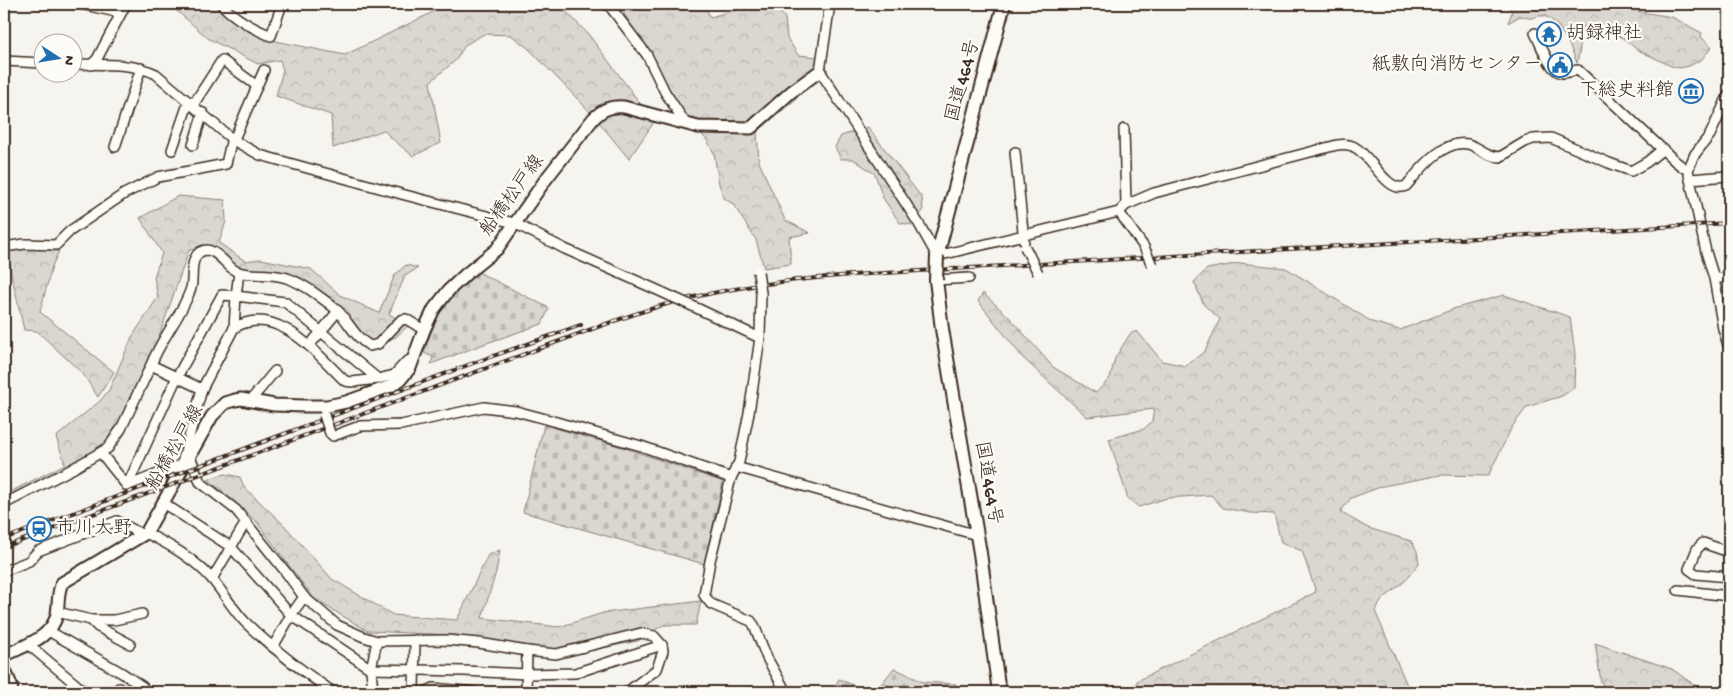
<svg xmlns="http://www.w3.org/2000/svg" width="1733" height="696" font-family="'Gochi Hand','Klee One',sans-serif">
<defs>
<pattern id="forest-crowns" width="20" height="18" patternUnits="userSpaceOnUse" patternTransform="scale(1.25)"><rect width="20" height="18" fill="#dad6d0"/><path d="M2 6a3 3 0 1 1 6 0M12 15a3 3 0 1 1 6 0" fill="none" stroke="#bcb8b2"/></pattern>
<pattern id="cemetery-stones" width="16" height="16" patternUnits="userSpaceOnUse" patternTransform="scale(1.25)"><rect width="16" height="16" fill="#dad6d0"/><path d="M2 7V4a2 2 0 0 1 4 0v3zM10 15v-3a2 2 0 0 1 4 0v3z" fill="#bcb8b2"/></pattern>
</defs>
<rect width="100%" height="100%" fill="#f5f4ee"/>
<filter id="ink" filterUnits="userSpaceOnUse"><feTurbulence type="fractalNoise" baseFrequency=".02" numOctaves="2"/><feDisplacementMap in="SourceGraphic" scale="10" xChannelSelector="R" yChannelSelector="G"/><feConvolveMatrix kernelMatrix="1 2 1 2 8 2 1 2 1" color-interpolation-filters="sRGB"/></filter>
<g filter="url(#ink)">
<!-- forest -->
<g fill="url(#forest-crowns)" stroke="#8a8077">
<path d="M169 4H218L229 15 266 39 345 55 429 14 443 4H559L589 35 654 122 629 159 594 116 529 49 511 35 484 34 465 45 456 60 430 82 441 143 413 156 390 137 384 130 333 148 331 115 276 96 283 70 280 60 258 64 209 39Z"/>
<path d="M616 4H704L710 17 757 4 775 6 785 18 787 38 798 55 818 57 816 66 819 78 811 82 796 99 757 132 759 162 785 220 810 233 789 237 791 264 764 268 756 240 733 204 724 198 719 184 714 153 706 139 684 113 622 10Z"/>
<path d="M1508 4H1616L1641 12 1672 17 1702 33 1701 37 1712 47 1701 60 1689 66 1680 68 1671 66 1636 49 1626 40 1617 35 1592 26 1580 27 1579 38 1580 49 1577 63C1571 49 1560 19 1543 16 1538 15 1535 18 1531 18 1528 19 1523 16 1520 16L1508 23 1512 12Z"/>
<path d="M868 127 922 198 923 211 912 225 900 223 883 198 875 174 853 159H841L835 147 841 136Z"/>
<path d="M178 196 225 200 226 221 219 243 245 261 261 259 311 269 340 295 379 313 395 275 406 265 418 268 405 276 389 314 409 325 396 337 372 346 336 314 290 279 242 271 217 248 189 250 149 365 118 430 63 479 4 509V495L65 464 56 437 100 401 109 390 132 337 158 297 154 277 162 253 140 218Z"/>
<path d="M26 248 59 251 52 266 40 312 114 372 98 397 83 374 37 331 24 330 6 251Z"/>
<path d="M1240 263 1286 268 1372 322 1400 330 1456 308 1504 295 1570 317 1575 353 1574 388 1562 396 1527 407 1512 427 1488 476 1441 475 1383 486 1351 498 1340 512 1368 528 1411 541 1417 551 1419 563 1405 581 1382 600 1375 611 1410 692H1335L1333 689 1326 686 1298 692H1136L1137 681 1316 592 1302 551 1281 542 1274 514 1251 513 1223 508 1211 495 1167 498 1139 507 1128 499 1109 439 1144 429 1152 421 1154 409 1087 417 1023 358 978 301 983 293 1010 318 1053 367 1096 393 1110 378 1115 358 1130 334 1137 331 1162 361 1186 366 1205 351 1220 319 1204 305 1194 282 1207 269Z"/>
<path d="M225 474 240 477 244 487 284 525 332 579 393 615 457 620 488 555 500 550 496 572 482 618 559 627 603 613 701 601 696 625H663L638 641 552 658 529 646 451 635 368 631 314 599 256 521 208 479Z"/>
<path d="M1595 643 1672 669 1704 692H1608L1601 682Z"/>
</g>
<!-- cemetery -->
<g fill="url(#cemetery-stones)" stroke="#8a8077">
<path d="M478 272 549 308 542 324 484 344 431 364 433 357 424 353C438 311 443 299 478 272Z"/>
<path d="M544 425 622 447 723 482 704 564 523 512Z"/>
<path d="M894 668 923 682 956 684V692H875Z"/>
<path d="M839 679 869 692H832Z"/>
</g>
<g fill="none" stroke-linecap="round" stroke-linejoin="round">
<defs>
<g id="minor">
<path d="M80 4 121 13"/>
<path d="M221 4C235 19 252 28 271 36L282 4"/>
<path d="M608 4 647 55 665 92 686 124"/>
<path d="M830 4 820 71 919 224 937 256 1119 212 1144 247"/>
<path d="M1535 33C1541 44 1549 71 1562 73 1567 73 1572 71 1578 70L1675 161 1684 168 1688 170"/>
<path d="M4 61 42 63"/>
<path d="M72 64C100 65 131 62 156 74L233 140 260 155 405 195 514 223 565 249 655 289"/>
<path d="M91 65 97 59 126 4"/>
<path d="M1729 94 1710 135 1695 154 1688 170 1706 252 1714 278 1723 329 1729 348"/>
<path d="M193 105 222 60 257 86"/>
<path d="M1124 129 1126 205"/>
<path d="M193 145 203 113"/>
<path d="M115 147 141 68"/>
<path d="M172 150 189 101"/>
<path d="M1015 152 1024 241"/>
<path d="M1690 179 1729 176"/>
<path d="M1119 212 1126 205 1154 193 1337 145C1344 144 1350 144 1356 148 1370 155 1388 195 1406 186 1420 170 1443 139 1468 144 1479 147 1487 157 1500 157L1525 142 1533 139 1551 138 1609 163 1631 171 1647 162 1663 149"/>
<path d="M4 247 25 244 56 245 70 231 124 194 158 177 226 164 231 142 235 137 264 70"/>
<path d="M1714 278H1729"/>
<path d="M936 280 969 278"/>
<path d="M688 304 760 338 749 413 739 462 731 478 710 561 704 595 711 604 751 621 754 625 767 658 786 692"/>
<path d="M234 328C276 302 317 354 345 381L352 382 378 379"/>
<path d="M760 338 761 293"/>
<path d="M309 346 338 311"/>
<path d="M151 365C161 338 182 316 191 288 194 277 189 260 200 252 215 243 227 269 238 272 252 276 268 273 283 277 293 279 308 288 316 294 324 300 333 306 340 313 350 325 357 339 370 346L378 344 401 320 406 319 424 330"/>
<path d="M250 401 275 371"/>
<path d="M330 433 333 436 360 426 401 425 484 407 516 411 546 419 641 446 731 478"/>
<path d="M101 453 127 486 186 463"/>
<path d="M190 456 200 482 236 510 285 571 304 597 337 625 364 637 377 641 446 640 479 643 527 651 556 654 641 633 654 636 662 645 663 651 657 669 627 692"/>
<path d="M182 463 202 389 234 328 236 296 285 302 378 379 394 375 406 362 414 358"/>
<path d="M736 467 977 535"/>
<path d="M127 486 177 377 222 295 236 296 239 272"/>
<path d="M163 503 231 547 291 615 371 669 464 671 527 674 575 673 662 645"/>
<path d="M4 504 72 469 108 448 121 429 151 365 202 389"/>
<path d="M146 533C170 545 193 558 211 578 224 593 233 610 246 623 273 649 302 671 333 692"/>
<path d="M1729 552 1703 543 1697 549 1689 569 1696 574 1729 577"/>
<path d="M4 571 29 561 38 551 117 521 143 535"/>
<path d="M212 579 246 522"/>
<path d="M1678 590 1729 596"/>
<path d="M57 612 91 620H114L142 614"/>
<path d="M91 620 98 627 130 644"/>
<path d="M47 630 122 673 143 687 139 692"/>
<path d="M29 645 85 692"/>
<path d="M273 647 291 615 304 597"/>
<path d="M115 692 119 688 124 692"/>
<path d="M373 692 371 669 377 641"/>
<path d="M414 692 415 640"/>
<path d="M425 692 433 688 474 692"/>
<path d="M526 692 527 651"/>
</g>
<g id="major">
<path d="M4 656C22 646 52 639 57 614 59 603 57 593 62 583L146 533 212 416 225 403 235 400 241 399 274 405 305 406H327L346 402 391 386 400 380 410 368 424 330 434 309 449 290 466 274 497 249 546 179 593 119C603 109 610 106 624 107L698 127 751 128 791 92 820 71"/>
<path d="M4 668 11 685 12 692"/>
</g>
<g id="highway">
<path d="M937 256 1004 4"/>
<path d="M936 280 942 329 980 553 999 692"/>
</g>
</defs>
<!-- minor casing -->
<use href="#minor" stroke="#3b2a1e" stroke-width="12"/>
<!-- major casing -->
<use href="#major" stroke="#3b2a1e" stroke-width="15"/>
<!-- highway casing -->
<use href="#highway" stroke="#3b2a1e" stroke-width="16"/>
<!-- minor -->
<use href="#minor" stroke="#fdfcf7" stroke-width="9"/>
<!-- major -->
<use href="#major" stroke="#fdfcf7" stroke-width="11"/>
<!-- highway -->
<use href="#highway" stroke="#fdfcf7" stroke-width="12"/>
<defs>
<g id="rail">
<path d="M4 539 476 362 581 325"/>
<path d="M4 547 592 329C625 317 659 305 694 297 746 285 798 279 852 275L1729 223"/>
</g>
</defs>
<!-- rail casing -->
<use href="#rail" stroke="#3b2a1e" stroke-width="4"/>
<!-- rail -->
<use href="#rail" stroke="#fdfcf7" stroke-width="2" stroke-dasharray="5.5" stroke-linecap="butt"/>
<defs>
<g id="minor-bridge">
<path d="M1025 247 1038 273"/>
<path d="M1144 247 1152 265"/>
<path d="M758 272 761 293"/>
<path d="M655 289 688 304"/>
<path d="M324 415 330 433"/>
</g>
<path id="highway-bridge" d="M936 280 937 256"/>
</defs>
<!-- minor-bridge casing -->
<use href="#minor-bridge" stroke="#3b2a1e" stroke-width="12" stroke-linecap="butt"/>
<!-- highway-bridge casing -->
<use href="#highway-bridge" stroke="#3b2a1e" stroke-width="16" stroke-linecap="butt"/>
<!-- minor-bridge -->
<use href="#minor-bridge" stroke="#fdfcf7" stroke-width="9"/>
<!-- highway-bridge -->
<use href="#highway-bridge" stroke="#fdfcf7" stroke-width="12"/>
</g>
</g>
<!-- icons -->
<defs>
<symbol id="temple-ring" viewBox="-11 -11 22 22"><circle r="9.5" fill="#fdfcf7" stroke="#1f6fb2" stroke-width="1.5"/><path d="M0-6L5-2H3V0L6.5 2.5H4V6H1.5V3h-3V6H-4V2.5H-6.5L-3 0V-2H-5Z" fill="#1f6fb2"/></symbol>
<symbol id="civic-ring" viewBox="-11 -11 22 22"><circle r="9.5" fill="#fdfcf7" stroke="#1f6fb2" stroke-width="1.5"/><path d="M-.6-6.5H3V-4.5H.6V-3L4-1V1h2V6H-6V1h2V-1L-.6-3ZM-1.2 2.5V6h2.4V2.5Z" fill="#1f6fb2"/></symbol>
<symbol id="museum-ring" viewBox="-11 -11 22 22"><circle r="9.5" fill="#fdfcf7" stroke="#1f6fb2" stroke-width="1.5"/><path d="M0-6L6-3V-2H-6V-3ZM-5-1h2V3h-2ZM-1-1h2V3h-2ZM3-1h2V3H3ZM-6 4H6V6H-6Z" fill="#1f6fb2"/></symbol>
<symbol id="station-ring" viewBox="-11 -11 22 22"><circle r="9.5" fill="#fdfcf7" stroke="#1f6fb2" stroke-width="1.5"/><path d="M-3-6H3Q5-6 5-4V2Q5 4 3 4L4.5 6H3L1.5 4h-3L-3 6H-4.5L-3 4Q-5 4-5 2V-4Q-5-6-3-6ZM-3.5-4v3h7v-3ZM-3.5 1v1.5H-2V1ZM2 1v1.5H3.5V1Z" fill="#1f6fb2"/></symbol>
</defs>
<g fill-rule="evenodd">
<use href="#temple-ring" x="1535" y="20" width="28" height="28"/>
<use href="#civic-ring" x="1546" y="51" width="28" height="28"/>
<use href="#museum-ring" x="1677" y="77" width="28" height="28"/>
<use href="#station-ring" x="25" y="515" width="28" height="28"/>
</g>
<g text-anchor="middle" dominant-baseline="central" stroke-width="4.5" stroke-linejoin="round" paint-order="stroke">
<!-- poi labels -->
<g font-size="19" fill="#3b2a1e" stroke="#fdfcf7" text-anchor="start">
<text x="1566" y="34">胡録神社</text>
<text x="1542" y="65" text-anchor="end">紙敷向消防センター</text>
<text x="1674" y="91" text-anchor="end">下総史料館</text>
<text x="56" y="529">市川大野</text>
</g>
<!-- street labels -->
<g font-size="19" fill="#3b2a1e" stroke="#fdfcf7">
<text transform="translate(964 81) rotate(-75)">国道464号</text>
<text transform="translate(513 196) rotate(-54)">船橋松戸線</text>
<text transform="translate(176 448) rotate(-60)">船橋松戸線</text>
<text transform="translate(987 483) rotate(80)">国道464号</text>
</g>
</g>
<!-- margin -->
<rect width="1733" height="696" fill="none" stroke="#fdfcf7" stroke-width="20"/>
<rect x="10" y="10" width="1713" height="676" fill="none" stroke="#3b2a1e" stroke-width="2" filter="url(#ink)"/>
<!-- north arrow -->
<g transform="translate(58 58) rotate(102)"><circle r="24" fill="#fdfcf7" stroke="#afa8a0"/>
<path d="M0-4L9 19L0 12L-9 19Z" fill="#1f6fb2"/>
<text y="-8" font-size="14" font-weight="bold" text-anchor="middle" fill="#3b2a1e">N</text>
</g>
</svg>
